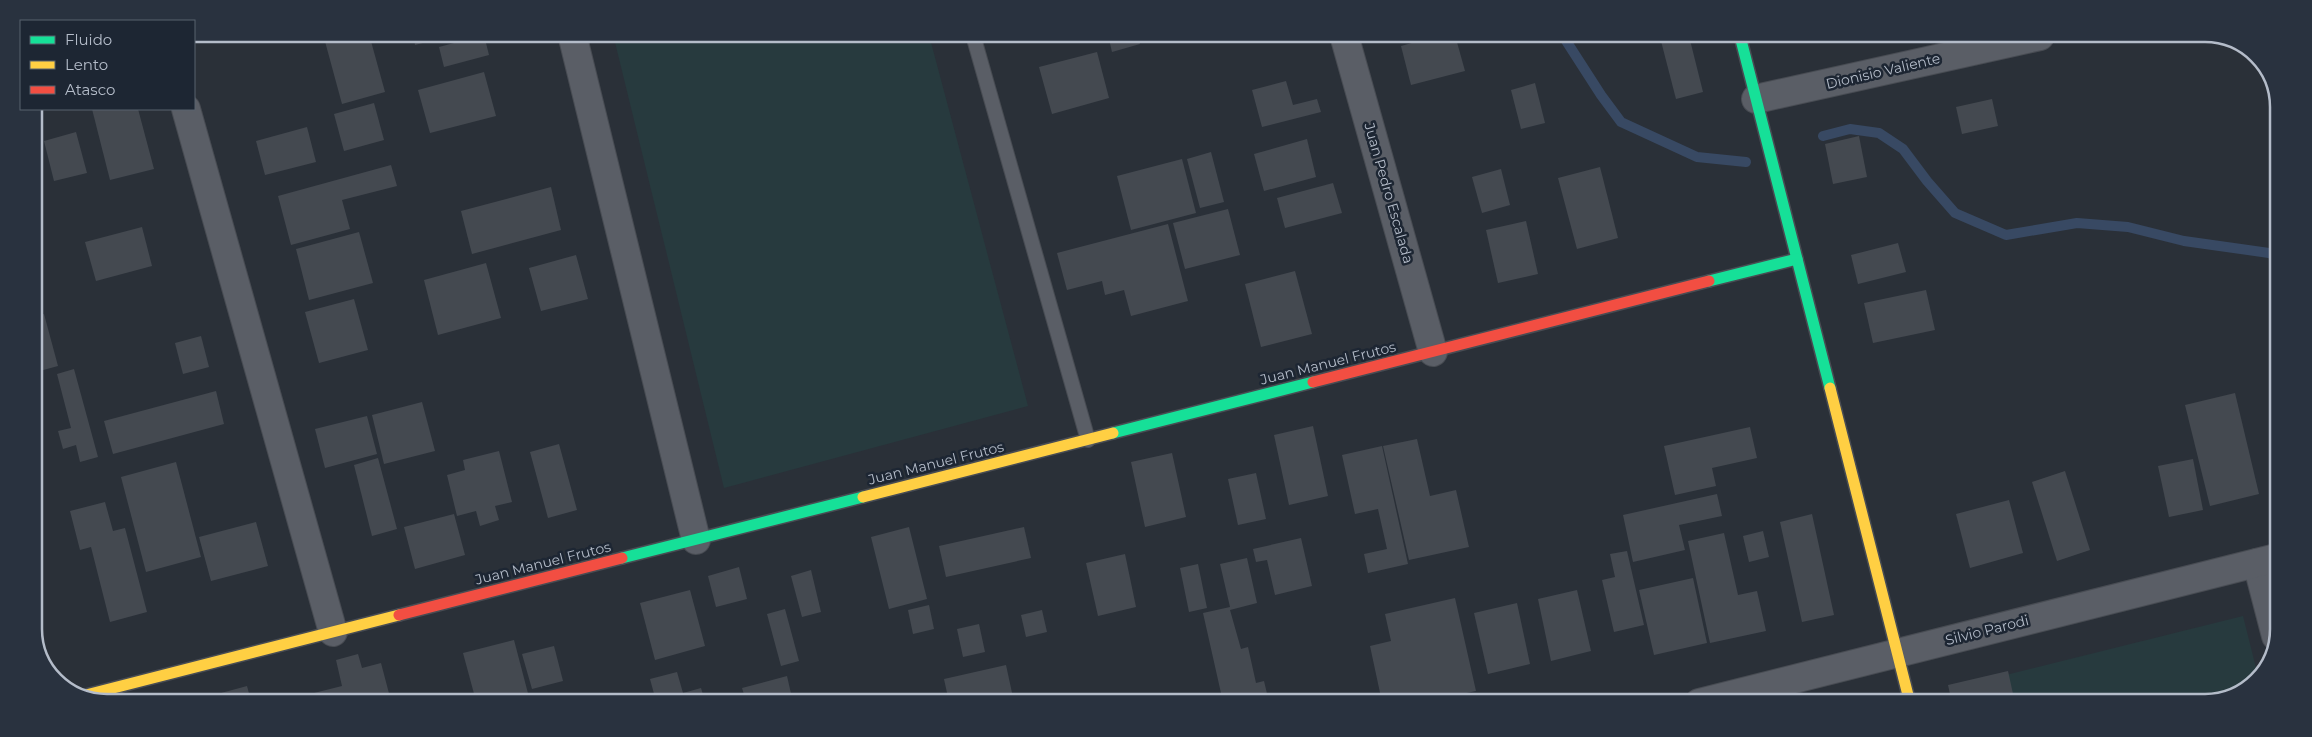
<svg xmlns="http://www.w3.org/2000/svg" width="2312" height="737" font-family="Montserrat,sans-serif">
<rect width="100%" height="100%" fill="#2a3038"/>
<!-- green -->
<g fill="#273a3e">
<path d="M613 34 929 35 1028 406 724 488Z"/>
<path d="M2243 616 2258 676 2250 688 2205 703H1953L1950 689Z"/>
</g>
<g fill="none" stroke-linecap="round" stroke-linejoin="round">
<!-- stream -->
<g stroke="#384963" stroke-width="10">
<path d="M1563 36 1601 95 1621 122 1697 157 1746 162"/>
<path d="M1823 136 1850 129 1879 133 1903 149 1927 181 1955 213 2006 235 2077 223 2128 227 2184 241 2269 253 2277 256"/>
</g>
</g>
<!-- building -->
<g fill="#444950">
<path d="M323 34H369L385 92 342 104Z"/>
<path d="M413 34H454V35L415 45Z"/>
<path d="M484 35 489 55 444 67 439 47Z"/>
<path d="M1108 35H1137L1140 44 1112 52Z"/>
<path d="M1440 35H1455L1465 71 1411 85 1401 46Z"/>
<path d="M1573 36H1605L1575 43Z"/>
<path d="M1679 36H1689L1703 92 1676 99 1661 41Z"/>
<path d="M1097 52 1109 98 1052 114 1039 67Z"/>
<path d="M484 72 496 116 430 133 418 90Z"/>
<path d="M1286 81 1293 105 1317 99 1321 112 1262 127 1252 90Z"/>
<path d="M1535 83 1545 123 1521 129 1511 90Z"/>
<path d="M1992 99 1998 126 1962 134 1956 107Z"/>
<path d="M374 103 384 140 344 151 334 114Z"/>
<path d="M92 109H138L154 169 110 180Z"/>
<path d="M307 127 316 162 265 175 256 141Z"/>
<path d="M76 132 87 173 54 181 44 141Z"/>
<path d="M1859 136 1867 177 1833 184 1825 144Z"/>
<path d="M1307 139 1316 177 1264 191 1254 154Z"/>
<path d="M1211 152 1224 202 1200 208 1187 159Z"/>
<path d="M1182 159 1196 213 1131 230 1117 176Z"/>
<path d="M391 165 397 186 342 200 350 229 291 245 278 196Z"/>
<path d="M1600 167 1618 238 1577 249 1558 178Z"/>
<path d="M1501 169 1510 205 1482 213 1472 177Z"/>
<path d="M1333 183 1342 213 1285 228 1277 198Z"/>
<path d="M551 187 561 230 472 254 461 211Z"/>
<path d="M1228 209 1240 255 1185 269 1173 223Z"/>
<path d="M1526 221 1538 274 1498 283 1486 230Z"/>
<path d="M1168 224 1188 301 1131 316 1124 290 1105 295 1102 281 1067 290 1057 253Z"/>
<path d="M142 227 152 266 96 281 85 242Z"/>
<path d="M359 232 373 283 309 300 296 249Z"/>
<path d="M1898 243 1906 272 1858 284 1851 255Z"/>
<path d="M576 255 588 299 541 311 529 268Z"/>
<path d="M486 263 501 318 438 335 424 280Z"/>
<path d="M1295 271 1312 334 1261 347 1245 284Z"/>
<path d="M1926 290 1935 330 1873 343 1864 303Z"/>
<path d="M354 299 368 350 319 363 305 312Z"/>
<path d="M44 314 58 366 36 372 34 362V317Z"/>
<path d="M201 336 209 367 183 374 175 343Z"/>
<path d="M74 369 98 457 80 462 76 445 63 449 58 431 71 428 57 374Z"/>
<path d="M216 391 224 424 113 454 104 421Z"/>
<path d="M2235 393 2259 494 2210 506 2185 405Z"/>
<path d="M422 402 435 451 384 464 372 415Z"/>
<path d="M367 416 377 454 325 468 315 429Z"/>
<path d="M1313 426 1328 496 1289 505 1274 435Z"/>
<path d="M1750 427 1757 458 1712 468 1716 486 1675 495 1664 446Z"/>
<path d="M1417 439 1430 496 1456 490 1469 547 1409 560 1383 446Z"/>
<path d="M559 444 577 510 548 518 530 452Z"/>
<path d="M1382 446 1408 564 1368 573 1364 554 1387 549 1378 509 1355 514 1342 455Z"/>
<path d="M499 451 512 502 495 506 499 520 480 526 476 511 457 516 447 475 465 470 463 460Z"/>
<path d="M1172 453 1186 517 1145 527 1131 462Z"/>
<path d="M34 454 42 484 34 486Z"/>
<path d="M378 458 397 529 372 536 354 465Z"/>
<path d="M2193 459 2203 510 2169 517 2158 466Z"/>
<path d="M176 462 201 557 146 572 121 477Z"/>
<path d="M2065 471 2090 550 2057 561 2032 482Z"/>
<path d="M1256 473 1266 519 1238 525 1228 479Z"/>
<path d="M1717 494 1722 516 1679 525 1685 550 1633 562 1623 515Z"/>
<path d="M2009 500 2023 553 1970 568 1956 514Z"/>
<path d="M105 502 113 531 125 528 147 612 110 622 91 547 80 550 70 511Z"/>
<path d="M454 514 465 555 415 569 404 527Z"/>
<path d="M1812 514 1834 615 1802 622 1780 522Z"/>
<path d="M256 522 268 566 211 581 199 537Z"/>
<path d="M909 527 927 599 889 609 871 537Z"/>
<path d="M1024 527 1031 558 946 577 939 546Z"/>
<path d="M1763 531 1769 557 1749 562 1743 536Z"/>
<path d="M1724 533 1738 595 1757 591 1766 631 1710 643 1688 541Z"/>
<path d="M1301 538 1312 586 1275 595 1267 560 1256 562 1253 549Z"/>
<path d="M1627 551 1644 625 1614 632 1602 580 1615 577 1610 554Z"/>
<path d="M1125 554 1136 607 1098 616 1086 563Z"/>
<path d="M1247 558 1257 603 1230 610 1241 649 1248 647 1256 683 1264 681 1269 702H1223L1203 613 1230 607 1220 564Z"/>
<path d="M1198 564 1207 608 1189 612 1180 568Z"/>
<path d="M739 567 747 599 716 607 708 576Z"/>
<path d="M811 570 821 612 802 617 791 576Z"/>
<path d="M1693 578 1707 643 1654 655 1639 590Z"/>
<path d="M690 590 705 646 655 660 640 603Z"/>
<path d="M1577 590 1591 651 1551 661 1538 599Z"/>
<path d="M1455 598 1476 691 1424 702H1382L1370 646 1391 641 1385 614Z"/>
<path d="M1517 603 1530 664 1488 674 1474 613Z"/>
<path d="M929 605 934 629 913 634 908 610Z"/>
<path d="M785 609 799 661 781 666 767 614Z"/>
<path d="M1042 610 1047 632 1026 637 1021 615Z"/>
<path d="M979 624 985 652 963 657 957 629Z"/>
<path d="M514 640 530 701H476L463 653Z"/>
<path d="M554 646 563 681 532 689 522 654Z"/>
<path d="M358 654 362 668 381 663 391 701H316L314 693 342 686 336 660Z"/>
<path d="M1006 665 1014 702H949L944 679Z"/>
<path d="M2008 671 2015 703H1952L1948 685Z"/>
<path d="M677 672 683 693 701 688 705 701H682L681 698 669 701H656L650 679Z"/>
<path d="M787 676 792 698 779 701H746L742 688Z"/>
<path d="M247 686 251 701H211L210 696Z"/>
<path d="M649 694 651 701H636L635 697Z"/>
</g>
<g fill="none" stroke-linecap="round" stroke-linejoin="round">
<defs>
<path id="lane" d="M973 35 1088 440"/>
<g id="street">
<path d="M572 34 696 540"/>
<path d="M1344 35 1433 352"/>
<path d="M1756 99 2040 36"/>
<path d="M186 109 333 632"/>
<path d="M2257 563 2276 636"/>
<path d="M1699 703 2276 558"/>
</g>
<g id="fast">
<path d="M1740 36 1830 388"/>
<path d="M1709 281 1797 259"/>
<path d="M1113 433 1313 382"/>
<path d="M622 558 863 497"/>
</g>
<g id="slow">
<path d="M1830 388 1910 703"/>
<path d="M863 497 1113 433"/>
<path d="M82 696 399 615"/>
</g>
<g id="jam">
<path d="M1313 382 1709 281"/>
<path d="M399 615 622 558"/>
</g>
</defs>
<!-- lane casing -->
<use href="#lane" stroke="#484c53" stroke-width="16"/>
<!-- street casing -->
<use href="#street" stroke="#484c53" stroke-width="30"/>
<!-- fast casing -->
<use href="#fast" stroke="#484c53" stroke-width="14"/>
<!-- slow casing -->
<use href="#slow" stroke="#484c53" stroke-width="14"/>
<!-- jam casing -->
<use href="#jam" stroke="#484c53" stroke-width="14"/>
<!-- lane -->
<use href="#lane" stroke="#5a5e66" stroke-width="14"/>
<!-- street -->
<use href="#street" stroke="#5a5e66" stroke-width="28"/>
<!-- fast -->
<use href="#fast" stroke="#16e098" stroke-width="11"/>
<!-- slow -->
<use href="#slow" stroke="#ffcf43" stroke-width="11"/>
<!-- jam -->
<use href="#jam" stroke="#f24e42" stroke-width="11"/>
</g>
<g text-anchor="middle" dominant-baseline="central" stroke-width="5" stroke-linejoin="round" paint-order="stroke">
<!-- street labels -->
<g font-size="14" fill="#b4bcc9" stroke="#1d2633">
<text transform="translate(1883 71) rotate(-13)">Dionisio Valiente</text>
<text transform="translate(1389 193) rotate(74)">Juan Pedro Escalada</text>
<text transform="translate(1328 363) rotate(-14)">Juan Manuel Frutos</text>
<text transform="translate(936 463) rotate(-14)">Juan Manuel Frutos</text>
<text transform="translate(543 563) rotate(-14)">Juan Manuel Frutos</text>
<text transform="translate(1987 630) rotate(-14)">Silvio Parodi</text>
</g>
</g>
<!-- crop -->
<path d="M0 0H2312V737H0ZM107 42H2205A65 65 0 0 1 2270 107V629A65 65 0 0 1 2205 694H107A65 65 0 0 1 42 629V107A65 65 0 0 1 107 42Z" fill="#29323f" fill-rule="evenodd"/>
<path fill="none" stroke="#b4bcc9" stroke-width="2.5" d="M107 42H2205A65 65 0 0 1 2270 107V629A65 65 0 0 1 2205 694H107A65 65 0 0 1 42 629V107A65 65 0 0 1 107 42Z"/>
<!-- legend -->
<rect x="20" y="20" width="175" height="90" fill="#1d2633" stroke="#59626f"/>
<rect x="30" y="36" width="25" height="8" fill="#16e098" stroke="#59626f"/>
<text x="65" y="45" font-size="15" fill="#b4bcc9">Fluido</text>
<rect x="30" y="61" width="25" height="8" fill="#ffcf43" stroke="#59626f"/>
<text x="65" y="70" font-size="15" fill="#b4bcc9">Lento</text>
<rect x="30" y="86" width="25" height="8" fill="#f24e42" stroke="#59626f"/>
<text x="65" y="95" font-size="15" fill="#b4bcc9">Atasco</text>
</svg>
